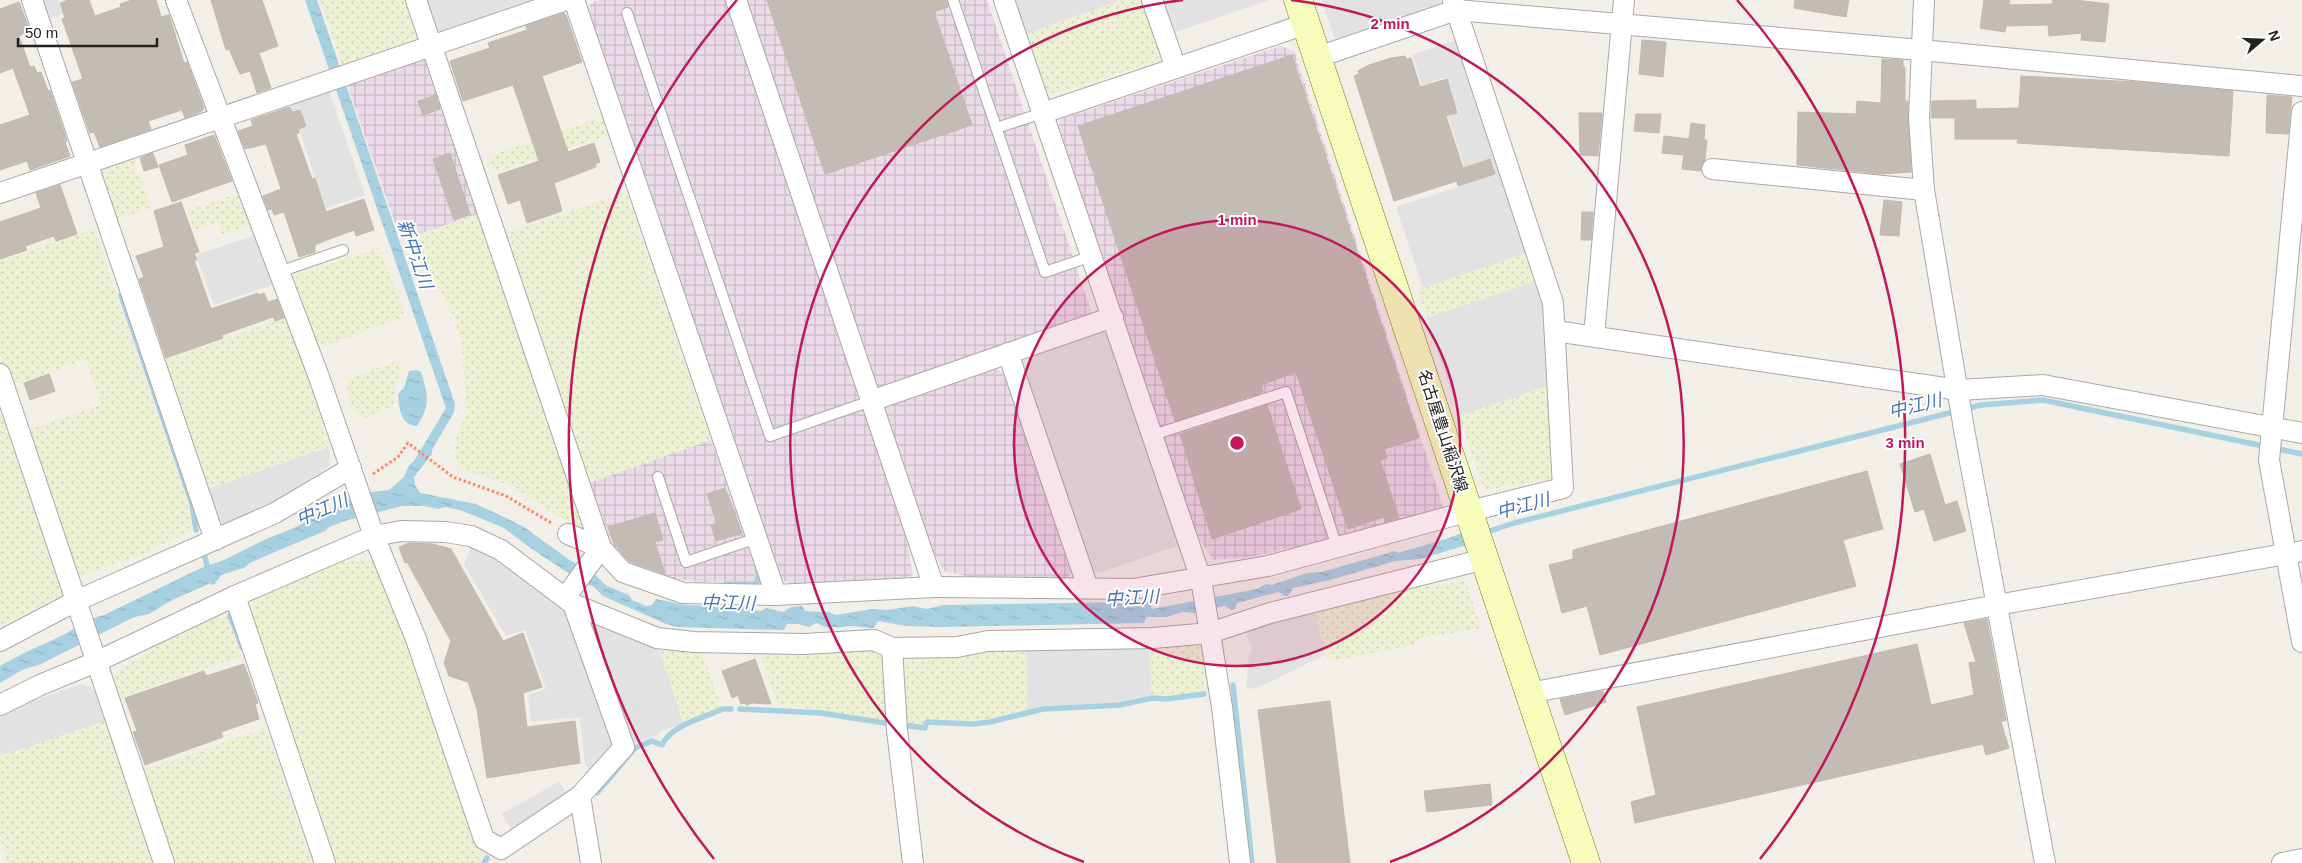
<svg xmlns="http://www.w3.org/2000/svg" width="2302" height="863" font-family="Helvetica,'Noto Sans JP',sans-serif">
<defs>
<pattern id="industrial-grid" width="8" height="8" patternUnits="userSpaceOnUse" patternTransform="scale(1.25)"><rect width="8" height="8" fill="#ebdae7"/><path d="M0 4h8M4 0v8" fill="none" stroke="#c9bbc6"/></pattern>
<pattern id="farmland-dots" width="8" height="8" patternUnits="userSpaceOnUse" patternTransform="scale(1.25)"><rect width="8" height="8" fill="#edf1d3"/><path d="M2 2h.1M6 6h.1" fill="none" stroke="#cbceb5" stroke-width="1.8" stroke-linecap="round"/></pattern>
<pattern id="water-ripples" width="26" height="14" patternUnits="userSpaceOnUse" patternTransform="scale(1.25)"><rect width="26" height="14" fill="#a7d1e1"/><path d="M2 4q2-2 4 0t4 0M15 11q2-2 4 0t4 0" fill="none" stroke="#8fb3c1"/></pattern>
</defs>
<rect width="100%" height="100%" fill="#f2efe8"/>
<!-- industrial -->
<g fill="url(#industrial-grid)">
<path d="M599 0H725L906 536 913 575 882 583H788L782 580 587 11 591 3Z"/>
<path d="M742 0H987L1091 311 1084 321 881 389 871 385Z"/>
<path d="M1281 46 1294 51 1445 512 1251 557 1213 560 1193 529 1057 128 1061 119Z"/>
<path d="M424 58 478 214 401 240 346 81Z"/>
<path d="M995 369 1004 372 1071 572 1068 580H984L944 571 917 524 884 406Z"/>
<path d="M711 440 755 567 754 581 701 582 666 578 639 568 614 554 598 505 594 506 586 484Z"/>
</g>
<!-- farmland -->
<g fill="url(#farmland-dots)">
<path d="M320 0H410L421 30 416 41 343 67Z"/>
<path d="M1121 0H1142L1160 53 1157 61 1055 94 1046 90 1026 34Z"/>
<path d="M602 117 608 135 495 173 489 156Z"/>
<path d="M132 155 150 208 113 221 97 174 100 166Z"/>
<path d="M626 192 711 440 586 484 501 235Z"/>
<path d="M237 194 243 211 247 210 252 224 222 235 217 222 194 230 187 211Z"/>
<path d="M478 214 588 536 514 487 460 468 453 448 467 410 461 339 454 317 411 237Z"/>
<path d="M94 229 188 504 192 531 138 556 81 576 65 547 26 431 101 405 86 360 10 386 0 356V261Z"/>
<path d="M380 247 405 317 317 348 290 277Z"/>
<path d="M1527 253 1536 281 1427 318 1417 290Z"/>
<path d="M288 317 311 382 329 447 206 490 161 361Z"/>
<path d="M397 361 403 368 396 382 393 406 362 420 350 406 346 379Z"/>
<path d="M1548 386 1552 479 1484 490 1459 416Z"/>
<path d="M0 399 67 593 0 626Z"/>
<path d="M374 560 414 652 483 855 479 863H333L253 628V598L327 563Z"/>
<path d="M1466 581 1481 628 1422 638 1413 645 1333 661 1325 655 1315 611 1417 587Z"/>
<path d="M228 616 241 656 115 699 114 674 161 643 215 618Z"/>
<path d="M1199 643 1203 646 1209 690 1176 695H1151L1149 645Z"/>
<path d="M658 646 680 651H702L721 707 683 723Z"/>
<path d="M871 648 881 656 887 721 777 704 759 650Z"/>
<path d="M986 648H1026L1028 710 991 719 972 721 925 719 923 725 902 723 897 656Z"/>
<path d="M108 720 157 863H8L0 839V756Z"/>
<path d="M266 728 312 863H171L140 771Z"/>
</g>
<!-- parking -->
<g fill="#e2e2e2">
<path d="M41 0H58L63 14 47 19Z"/>
<path d="M423 0H546L435 34Z"/>
<path d="M1014 0H1121L1026 34Z"/>
<path d="M1162 0H1269L1173 33Z"/>
<path d="M1322 0H1441L1444 7 1348 40 1334 37Z"/>
<path d="M1456 40 1527 253 1423 288 1396 207 1470 183 1448 117 1458 113 1446 77 1422 85 1412 55Z"/>
<path d="M328 88 365 195 326 208 289 101Z"/>
<path d="M258 234 278 283 214 305 196 255Z"/>
<path d="M1536 281 1544 306 1548 386 1459 416 1427 318Z"/>
<path d="M1102 331 1109 335 1178 535 1177 546 1099 573 1092 572 1021 361 1023 356Z"/>
<path d="M329 447 330 466 282 497 228 526 219 520 206 490Z"/>
<path d="M471 547 521 571 566 605 612 742 611 752 592 773 585 764 580 717 531 722 528 695 546 689 525 630 506 636 464 564Z"/>
<path d="M1315 611 1325 655 1257 688 1246 689 1249 654 1252 652 1246 632 1262 624Z"/>
<path d="M599 625 658 646 683 723 661 731 656 736 628 746 588 629Z"/>
<path d="M1149 645 1151 695 1120 702 1043 706 1028 710 1026 648Z"/>
<path d="M82 684 98 692 108 720 0 756V717L25 703Z"/>
<path d="M560 781 568 797 511 829 502 814Z"/>
</g>
<!-- water -->
<g fill="url(#water-ripples)">
<path d="M305 0H317L455 404 454 412 432 450V454L414 477 415 485 420 493 476 504 508 519 524 527 571 561 591 571 607 586 629 595 632 600 646 606 652 605 656 599 685 605 751 607 752 610 761 611 766 608 783 612 791 607 802 606 805 611 828 612 836 615 872 609 887 610 913 606 927 609 943 605 1130 602 1139 605 1149 602 1152 609 1257 589 1266 584 1272 585 1307 573 1322 572 1395 551 1398 553C1423 545 1449 540 1473 528L1477 542 1420 559 1395 561 1330 580 1293 588 1288 596H1284L1279 592 1237 603 1235 609 1232 610 1224 606 1195 613 1183 612 1167 617H1146L1144 623 944 627 906 626 878 621 874 628 853 626 828 628 816 623 809 627 799 624H787L784 630 677 627 666 624 603 596 594 587 577 579 529 547 504 528 460 510 445 507 438 509 424 506H402L348 520 329 527 325 531 275 552 250 563 244 568 221 575 218 580 170 601 149 614 134 617 41 664 22 670 0 683V666C20 654 42 645 63 635 77 628 88 618 104 615L201 568 224 560 266 539 296 527 310 518 340 506 347 500 371 492 389 490 404 477 409 465 414 461 446 408Z"/>
<path d="M416 370 421 372C428 395 431 405 417 426 400 426 399 406 398 394L404 388 409 371Z"/>
</g>
<g fill="none" stroke-linecap="round" stroke-linejoin="round">
<!-- stream -->
<g stroke="#a7d1e1" stroke-width="5.5">
<path d="M121 295 192 504 196 530"/>
<path d="M1484 533 1514 523 1981 405 2043 400 2302 454"/>
<path d="M205 557 209 574 213 582"/>
<path d="M726 584H757L758 570"/>
<path d="M230 615 242 647"/>
<path d="M1233 685 1252 863"/>
<path d="M740 709 821 713 885 723"/>
<path d="M903 725 925 728 927 722 973 724 990 722 1043 709 1120 705 1152 698 1166 699 1204 694"/>
<path d="M597 793 635 748 652 741 662 745C671 725 703 718 723 709H731"/>
<path d="M484 863 487 858"/>
</g>
</g>
<!-- building -->
<g fill="#c3bcb4" stroke="#c5b7aa">
<path d="M68 0H89L95 16 121 7 120 4 132 0H156L161 17 169 15 184 63 187 62 204 108 202 111 185 118 182 110 148 121 151 129 100 147 94 132 90 133 72 82 83 79 62 19 65 18 60 3Z"/>
<path d="M211 0H262L278 46 259 53 271 88 257 93 250 71 240 74 229 49 226 50Z"/>
<path d="M767 0H946L948 7 934 12 972 125 825 174Z"/>
<path d="M1795 0H1849L1846 17 1794 8Z"/>
<path d="M1984 0H2010L2009 5 2053 4 2052 0H2076L2109 4 2105 42 2081 40 2082 33 2049 36 2048 25 2006 26 2005 32 1980 28Z"/>
<path d="M19 2 30 31 19 36 30 67 34 66 37 73 41 72 48 91 50 90 67 141 65 142 70 156 30 170 27 161 0 170V125L30 115 13 68 0 73V9Z"/>
<path d="M564 13 566 15 582 62 542 76 568 152 594 143 600 162 595 164 596 167 554 183 562 211 527 223 520 200 508 204 498 175 539 161 513 85 463 101 450 61 490 48 488 43 527 30 526 26Z"/>
<path d="M1642 40 1666 42 1663 77 1639 74Z"/>
<path d="M1292 55 1419 438 1384 449 1387 458 1380 460 1399 518 1385 522 1384 517 1348 529 1296 372 1261 385 1263 392 1175 421 1078 126Z"/>
<path d="M1405 56 1406 59 1411 58 1420 87 1447 79 1457 113 1446 116 1463 168 1490 159 1495 174 1458 186 1457 181 1394 201 1354 76 1359 74 1358 71 1369 65 1391 58Z"/>
<path d="M1882 59 1903 60V67H1905V101H1908L1911 172 1881 174 1797 165 1798 112 1856 114 1857 101 1881 103Z"/>
<path d="M2021 76 2137 82 2233 91 2229 156 2017 143 2018 139H1955V118H1931L1932 101 1976 100V109L2019 108Z"/>
<path d="M436 95 440 109 423 115 418 101Z"/>
<path d="M2267 95 2292 97 2288 134 2266 133Z"/>
<path d="M290 107 292 112 300 110 306 126 298 129 299 133 296 134 312 179 315 178 326 212 364 199 374 230 356 236 354 230 327 240 315 245V252L299 257 284 212 274 215 272 209 268 210 263 196 281 189 266 144 245 149 238 131 253 126 251 120Z"/>
<path d="M1579 113H1602L1598 156 1580 155Z"/>
<path d="M1636 114H1661L1659 133 1634 131Z"/>
<path d="M1691 123 1705 125 1704 140H1707L1705 160 1700 167 1701 171 1682 169 1684 155 1662 153 1664 136 1689 139Z"/>
<path d="M214 135 232 181 172 202 159 165 188 155 185 145Z"/>
<path d="M153 153 158 167 144 171 140 158Z"/>
<path d="M450 153 470 214 454 220 433 159Z"/>
<path d="M60 185 77 234 56 241 54 236 25 246 27 250 0 259V222L41 208 36 193Z"/>
<path d="M1884 200 1902 202 1899 236 1880 235Z"/>
<path d="M181 202 199 252 194 253 197 260H194L211 309 258 293V295L264 293 268 302 277 299 284 318 275 321 273 317 222 335 223 338 166 358 139 279 144 277 136 256 164 247 154 211Z"/>
<path d="M1582 212H1593L1591 240H1581Z"/>
<path d="M49 374 55 391 30 400 24 383Z"/>
<path d="M1267 405 1301 509 1212 539 1180 434Z"/>
<path d="M1930 454 1945 505 1957 501 1966 531 1934 541 1924 509 1915 512 1900 464Z"/>
<path d="M1867 471 1883 529 1843 540 1856 586 1600 655 1587 606 1562 613 1549 565 1573 559V550Z"/>
<path d="M725 488 742 533 716 541 711 525 717 523 707 494Z"/>
<path d="M655 513 663 540 655 542 665 574 629 561 614 544 608 527Z"/>
<path d="M409 543 433 544 451 549 503 641 523 633 542 687 523 693 527 727 575 721 580 763 487 778 477 709 468 682 449 676 444 663 451 641 407 562 405 563 399 547Z"/>
<path d="M1987 619 2006 720 2001 722 2009 748 1986 755 1983 744 1635 823 1631 802 1656 795 1637 707 1917 644 1931 705 1974 695 1969 663 1976 662 1964 623Z"/>
<path d="M755 659 771 704 752 703 746 705 745 703 741 704 738 695 732 698 722 671Z"/>
<path d="M244 664 258 703 255 704 259 719 221 732 223 737 145 765 133 732 137 731 125 698 204 671 206 676Z"/>
<path d="M1603 691 1606 702 1565 715 1560 699Z"/>
<path d="M1330 701 1350 863H1277L1258 710Z"/>
<path d="M1490 784 1492 805 1427 812 1424 791Z"/>
</g>
<g fill="none" stroke-linecap="round" stroke-linejoin="round">
<defs>
<g id="lane">
<path d="M953 0 1045 272 1092 256"/>
<path d="M627 13 770 436 871 401"/>
<path d="M996 128 1043 113"/>
<path d="M279 272 343 250"/>
<path d="M1153 435 1286 392 1337 547"/>
<path d="M658 477 686 562 757 538"/>
</g>
<g id="street">
<path d="M32 0 215 540"/>
<path d="M176 0 319 377 374 536 416 639 484 839 501 849 580 796 624 747 573 604"/>
<path d="M416 0 601 548 623 572 683 593 776 595 934 587 736 0"/>
<path d="M574 0 776 595"/>
<path d="M1004 0 1201 579 1222 707 1240 863"/>
<path d="M1152 0 1176 68"/>
<path d="M1924 0 1919 118 1924 190 1965 435 2045 863"/>
<path d="M1318 57 1456 10 1921 50 2302 86"/>
<path d="M2302 112 2269 460 2302 642"/>
<path d="M1043 113 1306 24"/>
<path d="M1712 169 1924 190"/>
<path d="M0 193 566 0"/>
<path d="M1555 331 1959 390 2043 385 2302 433"/>
<path d="M1594 336 1624 0"/>
<path d="M1008 353 1088 588"/>
<path d="M0 374 164 863"/>
<path d="M871 401 1113 317"/>
<path d="M934 587 1133 589 1268 566 1470 511 1563 488 1553 303 1453 0"/>
<path d="M235 596 325 863"/>
<path d="M565 598 601 548 568 534"/>
<path d="M0 641 76 601 275 513 351 468"/>
<path d="M892 648 957 647 988 641 1153 638 1210 633 1270 613 1485 559"/>
<path d="M1529 693 1997 605 2302 551"/>
<path d="M0 705 40 685 96 662 235 596 374 536 401 531 445 532 471 536 501 550 573 604 657 638 694 642 804 644 874 640 892 648 897 730 913 863"/>
<path d="M580 796 591 863"/>
<path d="M2282 863 2302 859"/>
</g>
<path id="secondary" d="M1298 0 1586 863"/>
</defs>
<!-- lane casing -->
<use href="#lane" stroke="#a9a9a9" stroke-width="12"/>
<!-- street casing -->
<use href="#street" stroke="#a9a9a9" stroke-width="22"/>
<!-- secondary casing -->
<use href="#secondary" stroke="#6c8100" stroke-width="29"/>
<!-- path -->
<path stroke="#ff846c" stroke-width="3" stroke-dasharray="2.5 2.5" stroke-linecap="butt" d="M373 474 398 457 408 443 453 477 506 496 553 524"/>
<!-- lane -->
<use href="#lane" stroke="#fff" stroke-width="10"/>
<!-- street -->
<use href="#street" stroke="#fff" stroke-width="20"/>
<!-- secondary -->
<use href="#secondary" stroke="#f5fcbc" stroke-width="28"/>
</g>
<!-- distance rings -->
<circle cx="1237" cy="443" r="223" fill="#c2185b" fill-opacity=".12"/>
<g fill="none" stroke="#c2185b" stroke-width="2.5">
<circle cx="1237" cy="443" r="223"/>
<path d="M1084 862A446 446 0 0 1 1183 0M1291 0A446 446 0 0 1 1390 862"/>
<path d="M714 859A668 668 0 0 1 737 0M1737 0A668 668 0 0 1 1760 859"/>
</g>
<g text-anchor="middle" dominant-baseline="central" stroke-width="4" stroke-linejoin="round" paint-order="stroke">
<!-- street labels -->
<g font-size="16" fill="#222" stroke="#fff">
<text transform="translate(1443 431) rotate(72)">名古屋豊山稲沢線</text>
</g>
<!-- water labels -->
<g font-size="18" font-style="italic" fill="#4574af" stroke="#fff">
<text transform="translate(415 254) rotate(71)">新中江川</text>
<text transform="translate(1915 406) rotate(-14)">中江川</text>
<text transform="translate(1523 506) rotate(-15)">中江川</text>
<text transform="translate(322 510) rotate(-23)">中江川</text>
<text transform="translate(1132 598) rotate(-3)">中江川</text>
<text transform="translate(728 603) rotate(1)">中江川</text>
</g>
</g>
<circle cx="1237" cy="443" r="8" fill="#c2185b" stroke="#fff" stroke-width="2.5"/>
<g font-size="15" text-anchor="middle" font-weight="bold" fill="#c2185b" stroke="#fff" stroke-width="4" stroke-linejoin="round" paint-order="stroke">
<text x="1390" y="29">2 min</text>
<text x="1237" y="225">1 min</text>
<text x="1905" y="448">3 min</text>
</g>
<!-- north arrow -->
<g transform="translate(2262 40) rotate(71)" stroke="#ffffff" stroke-width="4" paint-order="stroke">
<path d="M0-4L9 19L0 12L-9 19Z" fill="#222222"/>
<text y="-8" font-size="14" font-weight="bold" text-anchor="middle" fill="#222222">N</text>
</g>
<!-- scale -->
<path d="M18 38v8h139v-8" fill="none" stroke="#222222" stroke-width="2.5"/>
<text x="25" y="38" font-size="15" fill="#222222" stroke="#ffffff" stroke-width="4" paint-order="stroke">50 m</text>
</svg>
